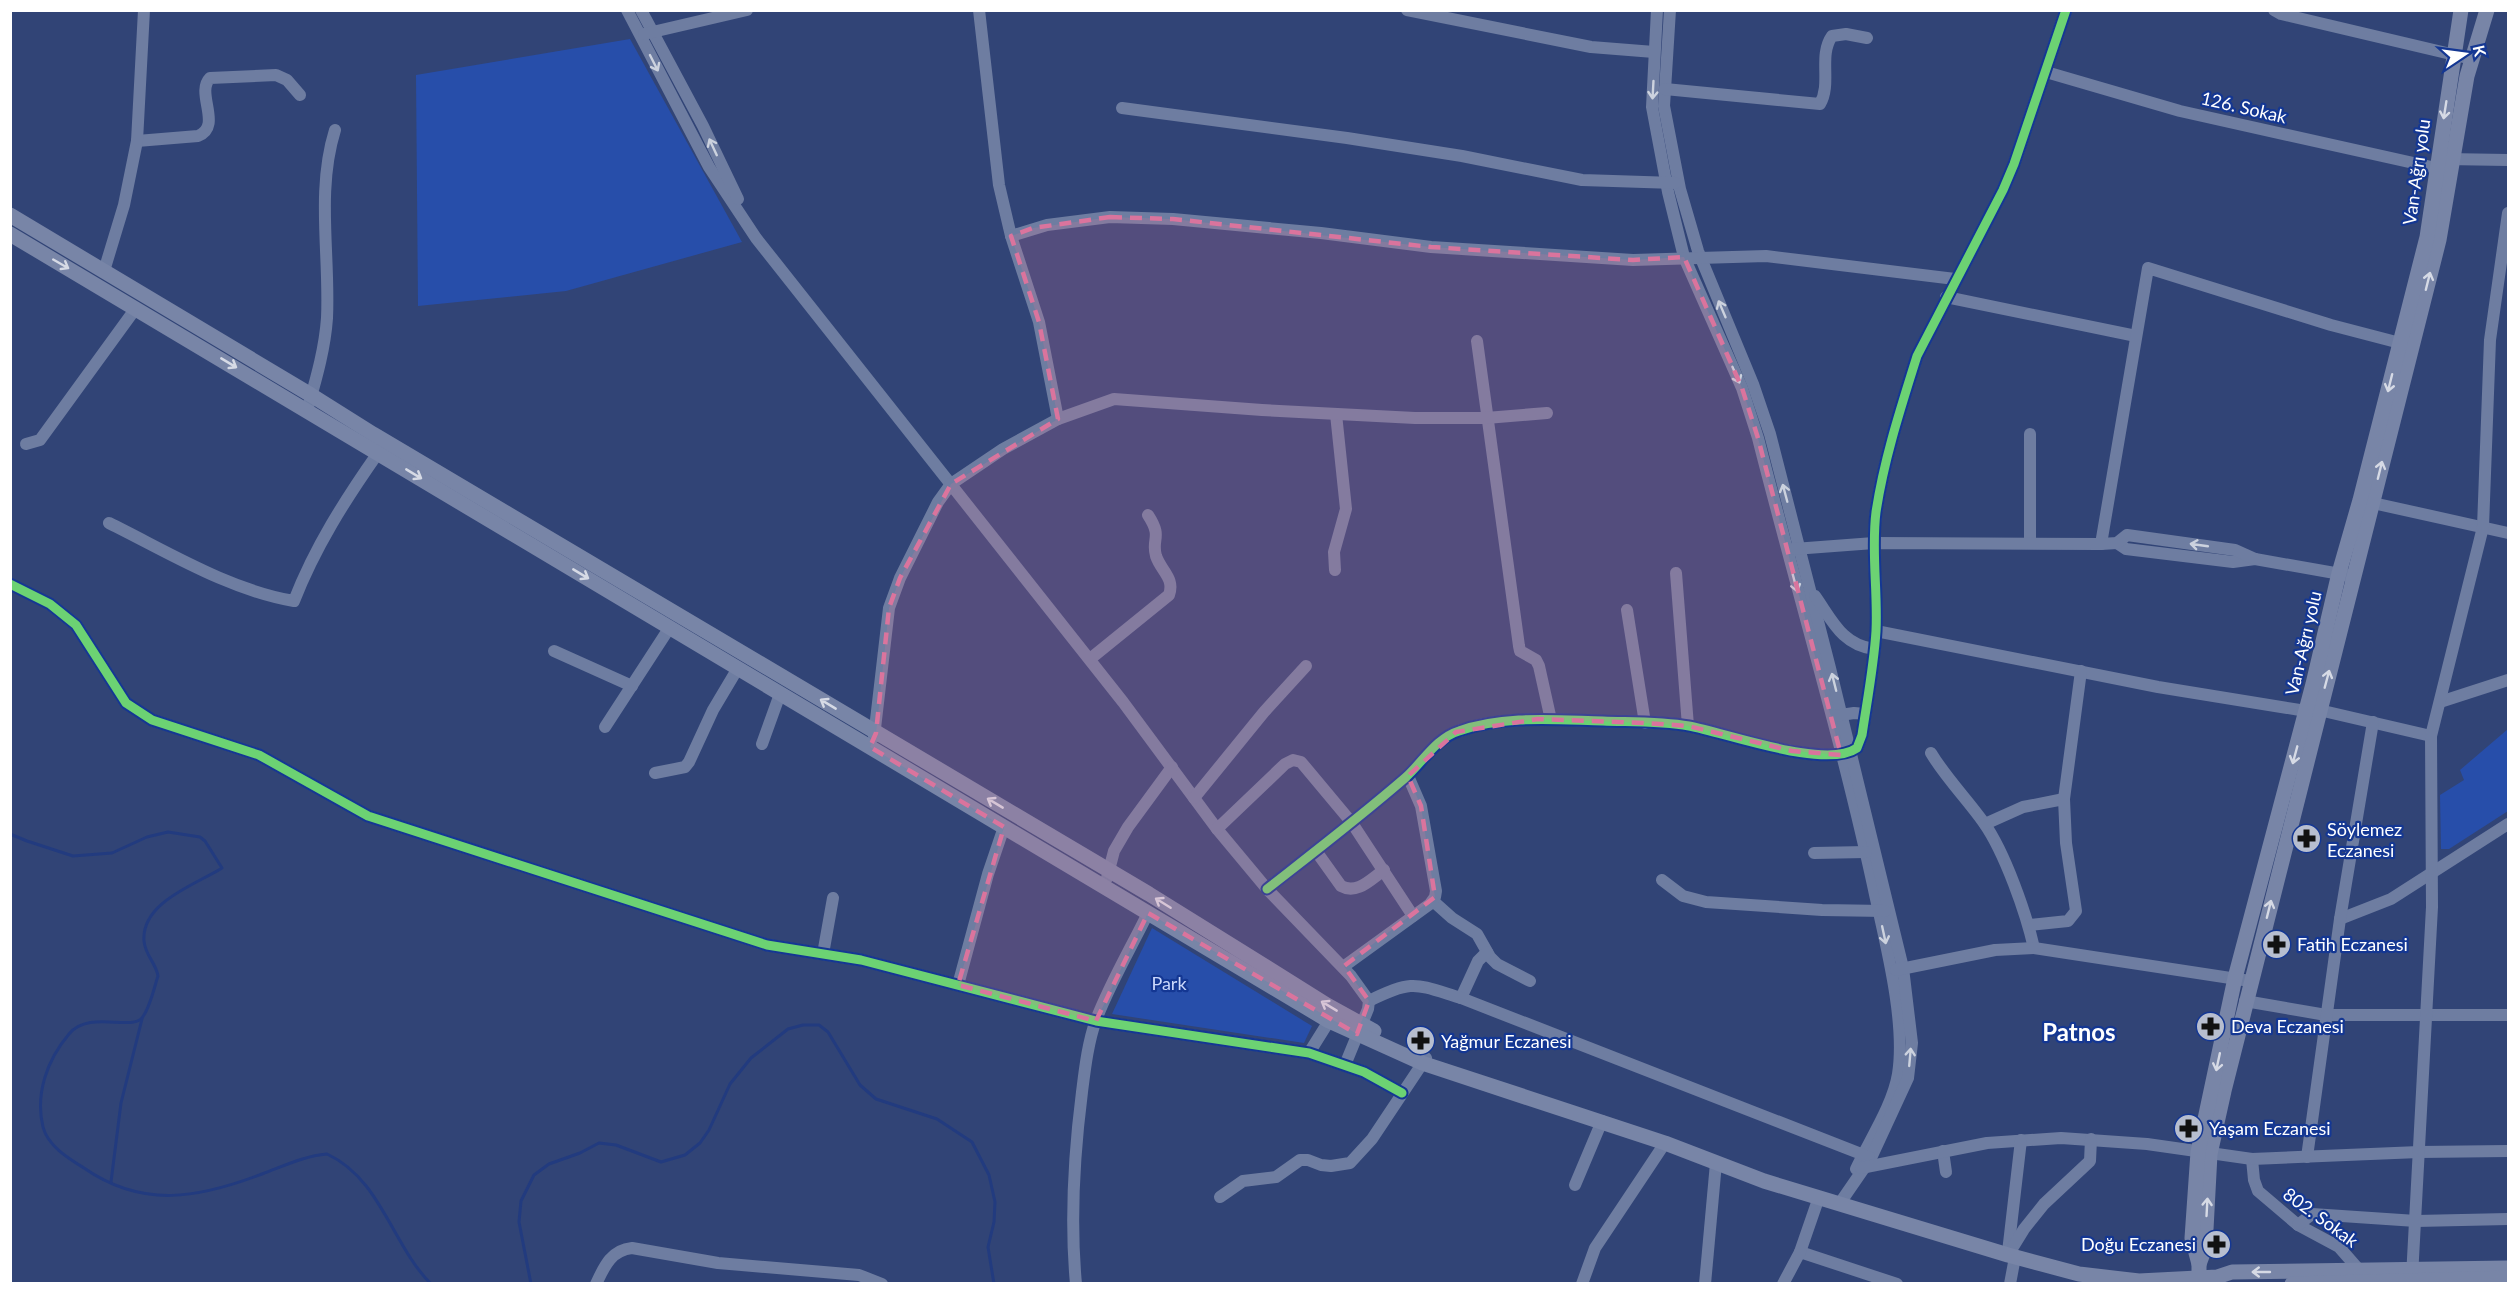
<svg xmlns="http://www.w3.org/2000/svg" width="2519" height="1294" font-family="Lato,sans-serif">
<rect width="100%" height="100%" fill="#314476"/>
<!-- green -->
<g fill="#274eaa">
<path d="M630 39 742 242 566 291 418 306 416 75Z"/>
<path d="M2508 729V811L2449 849H2441L2440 795 2464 780 2460 770Z"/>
<path d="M1152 928 1312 1026 1304 1043 1112 1014Z"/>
</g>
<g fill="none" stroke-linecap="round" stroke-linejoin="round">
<!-- stream -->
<g stroke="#223b7f" stroke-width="3">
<path d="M10 834 27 841 73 856 112 853 147 837 168 832 200 837 205 841 222 868C197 884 141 902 144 941 145 955 156 963 158 976 154 988 150 1008 142 1018 130 1031 89 1010 69 1034 47 1060 35 1094 43 1127 48 1146 68 1158 84 1168 143 1209 199 1198 262 1174 284 1166 304 1156 327 1154 381 1179 392 1245 431 1284"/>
<path d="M111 1182 121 1103 142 1019"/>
<path d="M531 1284 519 1222 521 1201 534 1175 549 1164 580 1153 599 1143 616 1145 661 1162 685 1155 700 1143 709 1130 730 1084 751 1058 788 1029 803 1025H819L828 1032 860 1085 876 1099 937 1119 972 1142 989 1175 995 1202 994 1222 988 1247 994 1284"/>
<path d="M1135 1284H1143"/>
</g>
<!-- minor -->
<g stroke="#6e7da1" stroke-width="12">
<path d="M627 10 709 167 756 238 1123 702 1217 829 1267 889 1351 976 1369 1001 1368 1009 1345 1065"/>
<path d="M641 10 703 126 738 199"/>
<path d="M979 10 999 185 1011 236 1039 322 1058 419"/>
<path d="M1407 10 1591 47 1654 52"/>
<path d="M1657 10 1652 107 1668 192 1684 257 1742 388 1758 438C1797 592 1843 744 1876 899 1887 949 1906 1024 1898 1074 1893 1105 1869 1141 1856 1169"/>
<path d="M1670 10 1664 106 1680 189 1698 251 1753 384 1770 434 1830 668 1903 968 1912 1043 1908 1078 1871 1158 1840 1203"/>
<path d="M2274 10 2281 14 2472 59"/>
<path d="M644 34 747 10"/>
<path d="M2046 72 2180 111 2436 168"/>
<path d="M1665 89 1820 104C1832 83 1818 56 1832 36L1846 34 1867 38"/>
<path d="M1122 108 1347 138 1462 156 1582 180 1675 183"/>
<path d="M137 141 198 136C223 126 195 93 210 78L276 75 287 80 300 95"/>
<path d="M2445 159 2508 160"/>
<path d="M1011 236 1047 225 1110 217 1173 219 1321 233 1431 247 1633 260 1766 256 1955 279"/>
<path d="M104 271 124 205 137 141 144 10"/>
<path d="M1946 297 2136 336"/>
<path d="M1477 341 1519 646 1520 651 1536 660 1539 666 1551 720"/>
<path d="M309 404C317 376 325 347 327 318 330 255 316 191 335 130"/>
<path d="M2030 434V543"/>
<path d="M26 444 40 440 136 308"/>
<path d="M2364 501 2508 533"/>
<path d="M109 523C168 552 229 590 294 601 315 547 345 500 378 453"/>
<path d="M2117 543 2126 549 2233 562 2255 559 2346 575"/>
<path d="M2101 544 2148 268 2331 325 2400 343"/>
<path d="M1794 549 1874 543 2101 544 2117 543 2127 535 2235 550 2255 559"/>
<path d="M1335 570 1334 552 1346 509 1336 414"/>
<path d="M1676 573 1688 726"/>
<path d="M10 584 50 604 76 625 126 703 152 720 259 755 368 816 767 945 861 960 1096 1021 1309 1053 1364 1072 1402 1093"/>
<path d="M1815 596C1832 620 1842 645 1874 649"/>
<path d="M1627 610 1645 723"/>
<path d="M1876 631 2158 687 2306 711 2319 710 2431 736"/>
<path d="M554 651 632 686"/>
<path d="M1090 659 1169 595C1175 578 1161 571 1156 556 1151 538 1163 538 1148 515"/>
<path d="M2440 702 2508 680"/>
<path d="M1834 716 1854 713 1865 714"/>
<path d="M605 727 670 627"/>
<path d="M874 737 889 608 900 578 938 502 951 484 1003 449 1058 419 1114 399 1262 410 1415 418H1486L1547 413"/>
<path d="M762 744 780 694"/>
<path d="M1931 753C1946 778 1967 799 1984 823 2005 853 2026 913 2034 948"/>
<path d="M655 773 685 767 689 762 713 710 738 668"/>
<path d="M1194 798 1264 712 1306 666"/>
<path d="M1985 824 2023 807 2064 799"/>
<path d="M1217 829 1285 764 1293 760 1301 762 1352 823 1413 916"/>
<path d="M1316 851 1341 886C1357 895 1371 879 1384 870"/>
<path d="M1814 853 1866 852"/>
<path d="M1107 878 1114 851 1128 827 1172 767"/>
<path d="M1662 880 1683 896 1706 902 1822 910 1885 911"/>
<path d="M1267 889C1313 853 1360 817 1405 778 1422 763 1436 738 1459 731 1504 715 1556 720 1603 721 1631 722 1661 721 1689 726 1727 733 1826 770 1857 748L1862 735C1867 701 1874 665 1876 631 1878 591 1871 551 1876 512 1884 459 1901 407 1917 356L2003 190 2014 164 2066 10"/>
<path d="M1433 901 1452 918 1477 934 1490 957 1497 964 1530 981"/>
<path d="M2340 919 2391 899 2508 824"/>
<path d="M2029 925 2068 921 2076 911 2066 843 2064 799 2081 671"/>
<path d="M823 954 833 898"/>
<path d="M1343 967 1430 904 1435 897 1436 891 1421 806 1408 776"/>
<path d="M1896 970 1995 950 2034 948 2250 981"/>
<path d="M958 985 988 874 1004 827"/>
<path d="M1461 998 1478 961 1487 952"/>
<path d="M1369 1001C1413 979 1415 984 1461 998L1869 1157"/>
<path d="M2245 1001 2326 1015H2508"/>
<path d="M1309 1053 1329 1021"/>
<path d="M1943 1151 1946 1172"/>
<path d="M2307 1157 2340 919 2373 722"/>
<path d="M2252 1159 2254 1180 2258 1191 2298 1225 2339 1247 2360 1271"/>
<path d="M1861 1168 1987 1143 2061 1138 2147 1144 2252 1159 2419 1152 2508 1151"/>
<path d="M1575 1185 1602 1121"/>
<path d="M1220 1197 1243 1181 1276 1177 1300 1160H1308L1321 1165 1331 1166 1350 1163 1372 1139 1426 1058"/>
<path d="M2298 1225 2312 1214 2416 1221 2508 1219"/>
<path d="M1800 1252 1897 1284"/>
<path d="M2008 1252 2021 1140"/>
<path d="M2008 1255 2024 1229 2044 1204 2090 1161 2091 1139"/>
<path d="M2412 1277 2432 907 2431 736 2483 527 2490 340 2508 213"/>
<path d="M596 1284C604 1267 611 1250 632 1248L718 1263 859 1275 882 1284"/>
<path d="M1076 1284C1070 1220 1074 1155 1082 1092 1085 1068 1088 1042 1096 1020 1110 983 1131 948 1148 913"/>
<path d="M1582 1284 1595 1248 1665 1143"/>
<path d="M1705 1284 1716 1163"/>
<path d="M1783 1284 1800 1252 1819 1197"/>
<path d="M2010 1284 2015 1257"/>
</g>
<!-- major -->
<g stroke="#7885a7" stroke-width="15">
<path d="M10 215 311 395 373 434 1149 894 1327 1005 1374 1031"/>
<path d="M10 234 1329 1021 1422 1063 1665 1143 1764 1181 2008 1255 2079 1274 2139 1281 2217 1277 2232 1272 2508 1268"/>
<path d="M2199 1264 2205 1248 2210 1154 2224 1091 2439 240 2467 76 2487 10"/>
<path d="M2199 1284V1264L2192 1238 2198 1152 2235 978 2313 684 2339 573 2360 500 2427 237 2461 10"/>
<path d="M2292 1284 2508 1278"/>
</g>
<defs>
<g id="cycleway">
<path d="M10 584 50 604 76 625 126 703 152 720 259 755 368 816 767 945 861 960 1096 1021 1309 1053 1364 1072 1402 1093"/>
<path d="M1267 889C1313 853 1360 817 1405 778 1422 763 1436 738 1459 731 1504 715 1556 720 1603 721 1631 722 1661 721 1689 726 1727 733 1826 770 1857 748L1862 735C1867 701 1874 665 1876 631 1878 591 1871 551 1876 512 1884 459 1901 407 1917 356L2003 190 2014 164 2066 10"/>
</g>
</defs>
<!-- cycleway casing -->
<use href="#cycleway" stroke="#143793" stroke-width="13"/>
<!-- cycleway -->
<use href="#cycleway" stroke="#6cd273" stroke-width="9"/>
</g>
<!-- one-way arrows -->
<defs><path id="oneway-shaft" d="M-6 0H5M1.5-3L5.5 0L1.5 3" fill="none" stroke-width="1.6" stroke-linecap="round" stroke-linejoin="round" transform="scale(1.5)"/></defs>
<g stroke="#ccd2de">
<use href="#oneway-shaft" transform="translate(654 63) rotate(63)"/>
<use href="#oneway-shaft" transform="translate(1653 90) rotate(93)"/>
<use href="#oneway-shaft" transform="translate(713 147) rotate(-115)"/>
<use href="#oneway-shaft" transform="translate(1722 309) rotate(-113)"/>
<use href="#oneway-shaft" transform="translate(1736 375) rotate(66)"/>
<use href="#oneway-shaft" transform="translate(1785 493) rotate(-105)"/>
<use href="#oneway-shaft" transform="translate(2199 545) rotate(-172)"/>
<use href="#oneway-shaft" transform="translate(1795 583) rotate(75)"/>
<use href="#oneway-shaft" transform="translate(1834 682) rotate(-104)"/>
<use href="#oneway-shaft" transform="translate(1884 935) rotate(78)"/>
<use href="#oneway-shaft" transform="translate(1910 1057) rotate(-85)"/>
</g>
<g stroke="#d6dae5">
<use href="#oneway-shaft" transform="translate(2445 110) rotate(99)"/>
<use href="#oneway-shaft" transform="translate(61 264) rotate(30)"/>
<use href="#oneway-shaft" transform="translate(2428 281) rotate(-76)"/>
<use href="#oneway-shaft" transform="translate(229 363) rotate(31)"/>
<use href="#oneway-shaft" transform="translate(2390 383) rotate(104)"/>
<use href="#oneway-shaft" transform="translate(2380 470) rotate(-76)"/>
<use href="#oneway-shaft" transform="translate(414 474) rotate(31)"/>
<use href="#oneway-shaft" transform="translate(581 574) rotate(31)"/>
<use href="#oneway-shaft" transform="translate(2327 679) rotate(-75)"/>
<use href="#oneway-shaft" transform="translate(828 704) rotate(-149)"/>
<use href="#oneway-shaft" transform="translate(2295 755) rotate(105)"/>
<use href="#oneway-shaft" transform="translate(995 803) rotate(-149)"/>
<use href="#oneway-shaft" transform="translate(1163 903) rotate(-148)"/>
<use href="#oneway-shaft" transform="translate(2269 909) rotate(-76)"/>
<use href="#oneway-shaft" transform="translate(1329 1006) rotate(-149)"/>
<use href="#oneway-shaft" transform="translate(2218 1062) rotate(102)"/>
<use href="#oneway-shaft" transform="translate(2207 1207) rotate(-87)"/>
<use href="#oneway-shaft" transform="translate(2261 1272) rotate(180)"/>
</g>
<!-- marked area -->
<path fill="#da749d" fill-opacity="0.2" stroke="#da749d" stroke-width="4.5" stroke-dasharray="12 8" stroke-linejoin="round" d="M1110 217 1173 219 1431 247 1633 260 1684 257 1742 388 1758 438 1841 755 1792 751 1688 726 1645 723 1538 719 1456 732 1408 776 1421 806 1435 897 1344 966 1369 1001 1357 1034 1148 913 1096 1021 958 985 1004 827 870 747 876 733 889 608 900 578 951 484 1058 419 1039 322 1011 236 1033 228Z"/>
<!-- icons -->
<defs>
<symbol id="pharmacy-disc" viewBox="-11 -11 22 22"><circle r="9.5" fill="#b7becf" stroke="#143793"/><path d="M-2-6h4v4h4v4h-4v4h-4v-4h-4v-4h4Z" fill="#111"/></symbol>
</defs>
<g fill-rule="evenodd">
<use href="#pharmacy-disc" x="2290" y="822" width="33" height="33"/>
<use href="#pharmacy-disc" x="2260" y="928" width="33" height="33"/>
<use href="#pharmacy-disc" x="2194" y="1010" width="33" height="33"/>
<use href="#pharmacy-disc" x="1404" y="1024" width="33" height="33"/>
<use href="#pharmacy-disc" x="2172" y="1112" width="33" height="33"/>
<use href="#pharmacy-disc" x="2200" y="1228" width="33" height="33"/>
</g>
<g text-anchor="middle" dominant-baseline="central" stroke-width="4.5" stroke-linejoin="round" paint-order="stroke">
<!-- street labels -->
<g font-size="18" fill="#fff" stroke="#143793">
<text transform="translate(2244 107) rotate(13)">126. Sokak</text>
<text transform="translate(2416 172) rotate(-82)">Van-Ağrı yolu</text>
<text transform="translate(2303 643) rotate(-77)">Van-Ağrı yolu</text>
<text transform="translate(2321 1217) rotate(36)">802. Sokak</text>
</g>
<!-- poi labels -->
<g font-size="18" fill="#fff" stroke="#143793" text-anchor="start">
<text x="2327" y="829">Söylemez<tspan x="2327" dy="21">Eczanesi</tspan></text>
<text x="2297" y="944">Fatih Eczanesi</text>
<text x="2231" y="1026">Deva Eczanesi</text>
<text x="1441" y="1041">Yağmur Eczanesi</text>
<text x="2209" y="1128">Yaşam Eczanesi</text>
<text x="2196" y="1244" text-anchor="end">Doğu Eczanesi</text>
</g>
<!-- park labels -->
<g font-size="18" fill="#cad8fc" stroke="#143793">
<text x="1169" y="983">Park</text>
</g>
<!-- district labels -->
<g font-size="24" font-weight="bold" fill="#fff" stroke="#143793">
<text x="2079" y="1031">Patnos</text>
</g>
</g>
<!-- border -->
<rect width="2519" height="1294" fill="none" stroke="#ffffff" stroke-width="24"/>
<!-- north arrow -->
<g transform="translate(2465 54) rotate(77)" stroke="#143793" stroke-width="4.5" paint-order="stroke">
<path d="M0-4.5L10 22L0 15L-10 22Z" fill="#ffffff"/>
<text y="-9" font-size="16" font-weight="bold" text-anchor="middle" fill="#ffffff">K</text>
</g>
</svg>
